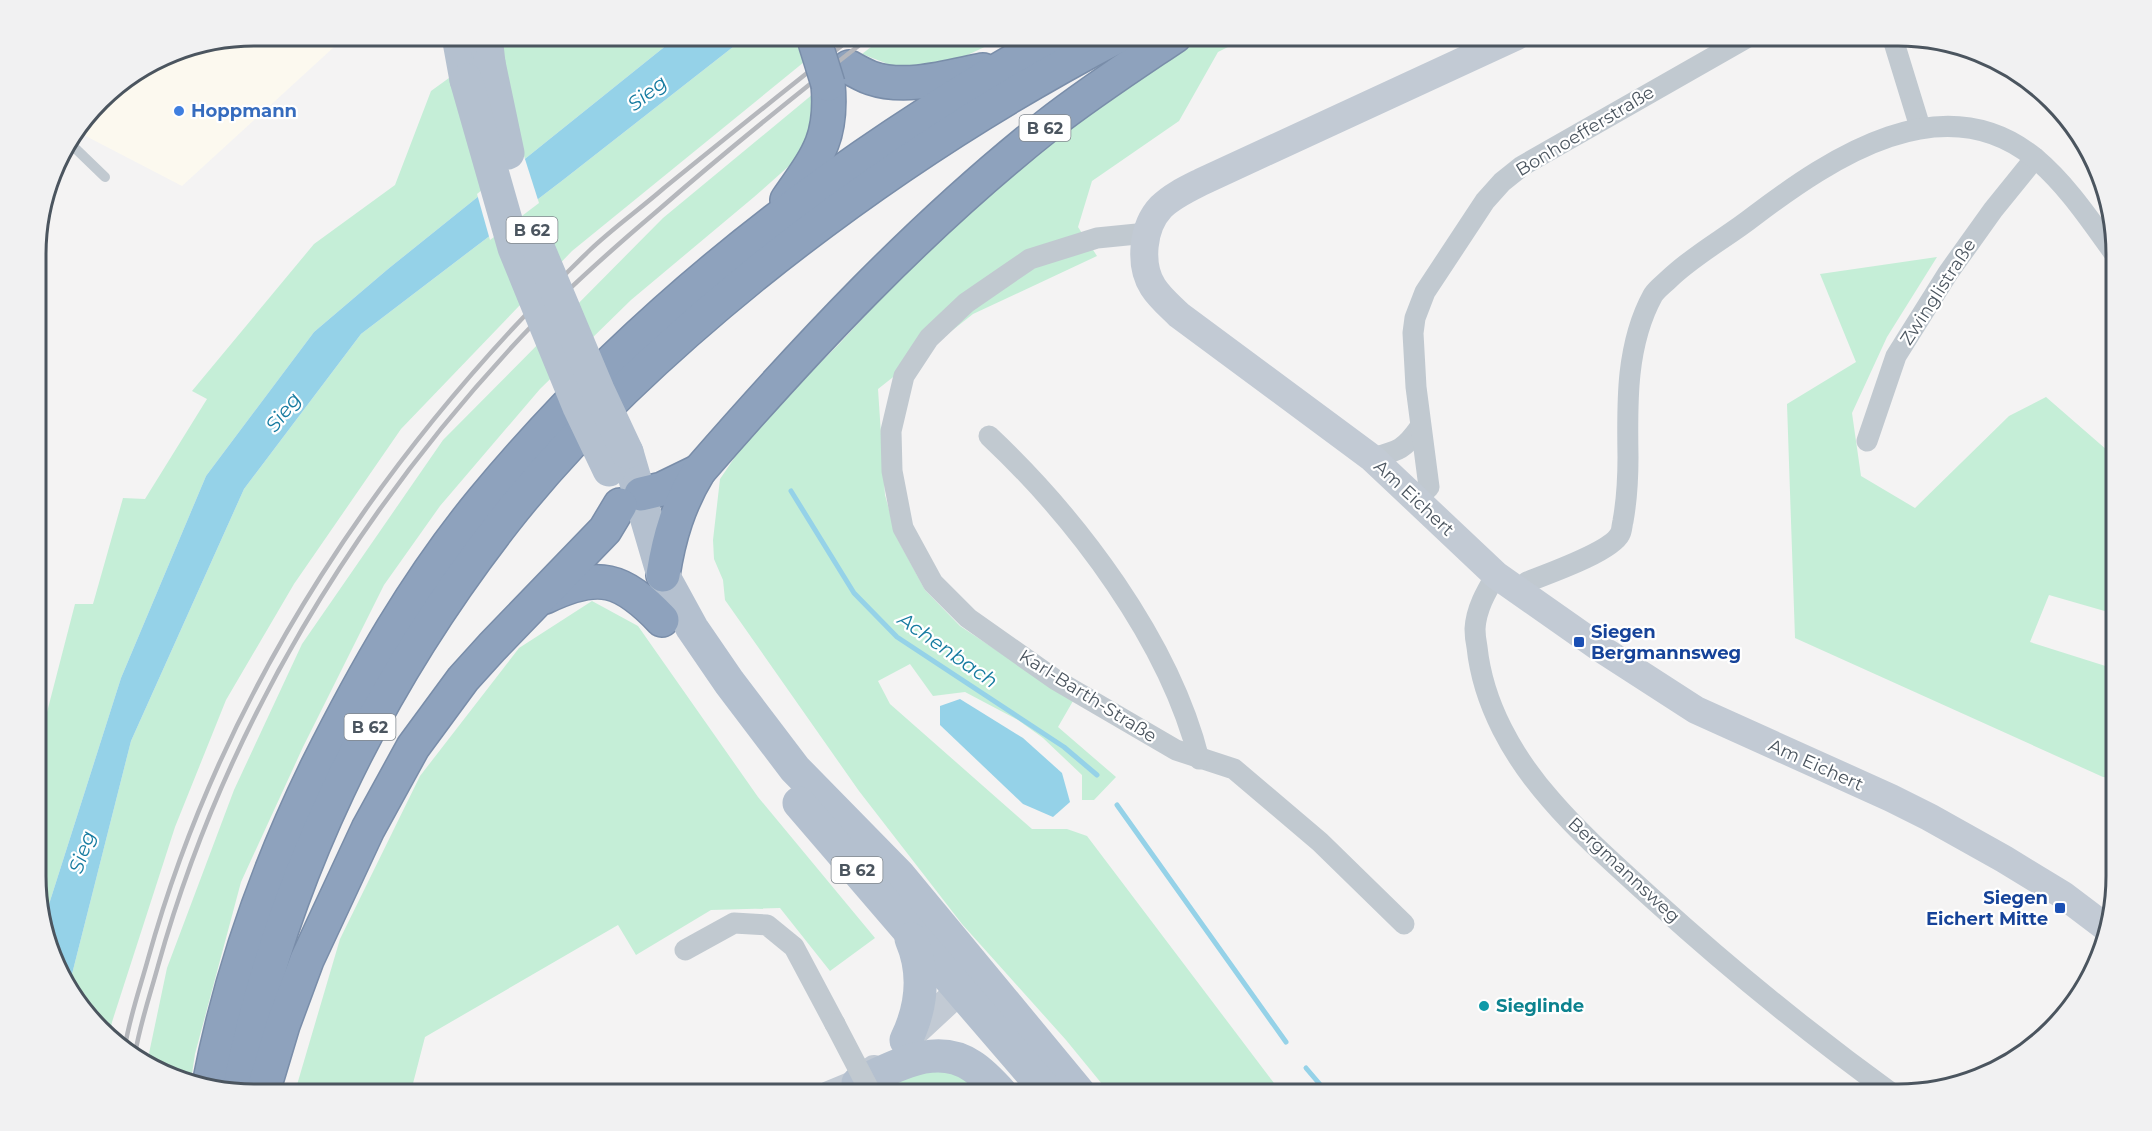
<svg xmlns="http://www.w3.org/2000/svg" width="2152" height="1131" font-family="Montserrat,sans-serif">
<rect width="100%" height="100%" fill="#f4f3f3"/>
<!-- commercial -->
<path fill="#fcf9ef" d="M254 36H346L182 186 78 132 110 90 171 52Z"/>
<!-- green -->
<g fill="#c5eed7">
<path d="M500 36H678L388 269 314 332 206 476 121 678 44 920 38 906V747L75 604H93L123 498 145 499 207 399 192 391 314 244 395 185 431 91 500 41Z"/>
<path d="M747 36H836L572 251 401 429 294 584 226 700 175 827 112 1022 110 1033 81 1009 70 982 131 741 244 489 361 334 563 180Z"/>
<path d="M885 36H1008L944 66H893L862 54Z"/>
<path d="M1199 36H1250L1218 52 1179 121 1092 181 1078 227 1097 256 973 314 878 389 885 495 897 538 925 590 960 626 1073 701 1058 727 1116 777 1094 800H1082V775L1043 738 1018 720 965 692 933 696 910 664 878 681 890 704 1032 829H1067L1087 836 1283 1095H1111L1066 1040 962 924 859 791 725 600 723 580 714 559 713 540 720 479 754 429 839 344 935 240 1002 177 1127 84Z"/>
<path d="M813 94 807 150 754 197 631 300 540 389 440 506 384 585 303 747 241 882 195 1054 191 1080 157 1072 147 1063 167 968 234 790 302 644 443 440 663 218Z"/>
<path d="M1937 257 1887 337 1852 413 1861 476 1915 508 2009 416 2046 397 2115 457V614L2049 595 2030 642 2115 669 2116 778 2103 777 1795 638 1787 404 1856 362 1820 274Z"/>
<path d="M592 601 638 626 758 797 875 938 830 971 780 908 711 910 636 955 618 925 425 1037 410 1095H294L340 939 420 776 519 648Z"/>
<path d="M942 1066 991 1095H871L891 1083Z"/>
</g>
<!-- water -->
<g fill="#95d2e8">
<path d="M678 36H747L563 180 361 334 244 489 131 741 70 982 44 920 121 678 206 476 314 332 388 269Z"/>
<path d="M960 699 1023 738 1062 773 1070 802 1053 817 1023 804 940 725V706Z"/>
</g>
<!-- pier -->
<path fill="#f4f3f3" d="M524 156 539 203 490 240 477 194Z"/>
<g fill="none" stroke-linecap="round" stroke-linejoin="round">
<!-- stream -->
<g stroke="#95d2e8" stroke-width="5">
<path d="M791 491 854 593 897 637 1064 747 1097 775"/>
<path d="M1117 805 1286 1042"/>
<path d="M1306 1068 1329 1095"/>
</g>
<defs>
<g id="highway">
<path d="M849 67C856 71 863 75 871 78 906 90 948 77 983 70"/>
<path d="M787 200C817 157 833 139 828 84"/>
<path d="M641 494 662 489 699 471"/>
<path d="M663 575C669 536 679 504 699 471 807 347 919 227 1048 125 1089 93 1132 65 1175 36"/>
<path d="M545 597C599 571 622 578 662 620"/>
<path d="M209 1085C230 975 268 867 317 767 364 673 416 581 483 500 641 309 842 156 1057 36"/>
<path d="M239 1091C279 883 375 686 505 520 577 428 664 348 754 275 867 184 990 103 1118 36"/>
<path d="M262 1095 283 1025 307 960 368 829 413 747 463 679 492 647 605 530 620 505"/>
</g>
</defs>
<!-- highway casing -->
<use href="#highway" stroke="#798da9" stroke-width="36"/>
<!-- lane -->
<path stroke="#c1c9d0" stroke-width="10" d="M69 145 77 150 105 177"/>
<!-- street -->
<g stroke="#c1c9d0" stroke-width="21">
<path d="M1892 36 1920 127"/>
<path d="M1147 233 1097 238 1030 259 966 303 929 338 904 376 891 431 892 471 903 528 933 583 968 618 1056 680 1176 750 1234 769 1320 842 1404 924"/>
<path d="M989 436C1077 519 1169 640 1199 759"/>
<path d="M1867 441 1896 356 1948 273 1993 210 2035 158"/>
<path d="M1372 458C1398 451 1404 450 1420 427"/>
<path d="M1416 500 1429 487 1416 387 1413 333 1415 318 1425 292 1485 201 1502 182 1522 166 1750 36"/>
<path d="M1496 575C1486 592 1476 609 1475 629 1475 635 1476 642 1477 647 1483 704 1513 757 1551 800 1582 836 1619 868 1655 901 1731 970 1811 1035 1894 1095"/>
<path d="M1518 592 1527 582C1547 574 1611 552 1620 534 1622 531 1622 524 1623 521 1627 499 1628 479 1628 457 1627 402 1626 344 1653 295 1657 289 1664 284 1669 279 1695 254 1726 238 1754 216 1832 157 1943 83 2035 158 2067 185 2090 220 2114 253"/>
<path d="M685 950 734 923 767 925 794 947 835 1024"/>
</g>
<!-- secondary -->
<g stroke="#c2cad4" stroke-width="28">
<path d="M1517 36 1201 182C1187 189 1172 196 1161 207 1142 227 1139 265 1153 287 1160 298 1170 306 1179 315L1372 458 1496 575 1600 648 1696 710 1891 798 1929 817 2004 859 2063 895 2104 926"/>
<path d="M904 1042 959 991"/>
<path d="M829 1095 858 1083 874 1069"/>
</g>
<!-- primary -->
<g stroke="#b4c0cf" stroke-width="33">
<path d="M458 36 466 80"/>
<path d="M486 36 489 63"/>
<path d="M627 452 663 575 692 628 729 682 795 769 899 875 1081 1095"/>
<path d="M799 803 1050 1095"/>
<path d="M906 1040C922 1007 926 974 911 939"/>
<path d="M858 1083C893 1068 935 1041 972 1066 983 1073 994 1085 1003 1095"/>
</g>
<!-- highway -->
<use href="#highway" stroke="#8ea2bd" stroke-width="33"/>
<!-- rail -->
<g stroke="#b5b7bc" stroke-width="4.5">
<path d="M125 1046C130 1016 140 988 148 959 224 686 387 445 590 250 613 228 640 209 664 188 727 137 790 86 854 36"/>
<path d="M135 1054C140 1024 150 995 158 966 224 729 355 514 523 335 565 291 610 251 656 212 726 151 798 93 871 36"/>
</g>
<defs>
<path id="highway-bridge" d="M815 42 828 84"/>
</defs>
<!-- highway-bridge casing -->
<use href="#highway-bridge" stroke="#798da9" stroke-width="36" stroke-linecap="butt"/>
<!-- street-bridge -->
<path stroke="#c1c9d0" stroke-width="21" d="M835 1024 872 1095"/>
<!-- primary-bridge -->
<g stroke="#b4c0cf" stroke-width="33">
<path d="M489 63 508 153"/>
<path d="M466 80 514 248 579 407 609 470"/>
<path d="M538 247 598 390 627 452"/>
</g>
<!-- highway-bridge -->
<use href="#highway-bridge" stroke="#8ea2bd" stroke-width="33"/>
</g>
<!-- markers -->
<circle fill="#3f7fe0" stroke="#fff" stroke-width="2" cx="179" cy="111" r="6"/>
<g fill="#1a4fb4" stroke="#fff" stroke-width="2">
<rect x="1573" y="636" width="12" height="12" rx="3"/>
<rect x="2054" y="902" width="12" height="12" rx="3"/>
</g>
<circle fill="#0f9aa8" stroke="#fff" stroke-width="2" cx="1484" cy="1006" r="6"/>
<g text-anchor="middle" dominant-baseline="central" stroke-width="4.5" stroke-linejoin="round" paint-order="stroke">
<!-- shield labels -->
<g fill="#fff" stroke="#81888f" stroke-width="1.5">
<rect x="1019.5" y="115" width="51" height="26" rx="4.5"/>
<rect x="506.5" y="217" width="51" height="26" rx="4.5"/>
<rect x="344.5" y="714" width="51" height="26" rx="4.5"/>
<rect x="831.5" y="857" width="51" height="26" rx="4.5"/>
</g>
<g font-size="16" font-weight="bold" fill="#4b555f">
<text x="1045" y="128">B 62</text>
<text x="532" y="230">B 62</text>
<text x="370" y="727">B 62</text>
<text x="857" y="870">B 62</text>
</g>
<!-- shop labels -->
<g font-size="18" font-weight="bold" fill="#366cbe" stroke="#fff" text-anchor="start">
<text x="191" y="111">Hoppmann</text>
</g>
<!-- street labels -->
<g font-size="18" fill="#4b555f" stroke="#fff">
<text transform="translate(1585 131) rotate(-31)">Bonhoefferstraße</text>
<text transform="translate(1938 292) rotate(-57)">Zwinglistraße</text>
<text transform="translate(1414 498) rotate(43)">Am Eichert</text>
<text transform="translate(1088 696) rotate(32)">Karl-Barth-Straße</text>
<text transform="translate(1816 765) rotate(24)">Am Eichert</text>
<text transform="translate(1624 870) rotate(43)">Bergmannsweg</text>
</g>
<!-- transit labels -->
<g font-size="18" font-weight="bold" fill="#164399" stroke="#fff" text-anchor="start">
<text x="1591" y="632">Siegen<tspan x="1591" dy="21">Bergmannsweg</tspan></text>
<text x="2048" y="898" text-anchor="end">Siegen<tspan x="2048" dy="21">Eichert Mitte</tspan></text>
</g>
<!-- culture labels -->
<g font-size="18" font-weight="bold" fill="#0d838f" stroke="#fff" text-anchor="start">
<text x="1496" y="1006">Sieglinde</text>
</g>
<!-- water labels -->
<g font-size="20" font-style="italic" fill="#167ba0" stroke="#fff">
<text transform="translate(647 93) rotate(-38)">Sieg</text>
<text transform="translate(283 412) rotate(-52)">Sieg</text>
<text transform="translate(948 650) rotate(35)">Achenbach</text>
<text transform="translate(82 852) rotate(-71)">Sieg</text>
</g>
</g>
<!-- crop -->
<path d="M0 0H2152V1131H0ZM254 46H1898A208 208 0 0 1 2106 254V876A208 208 0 0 1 1898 1084H254A208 208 0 0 1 46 876V254A208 208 0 0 1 254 46Z" fill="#f1f1f2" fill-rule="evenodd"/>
<path fill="none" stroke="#4b555f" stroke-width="3" d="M254 46H1898A208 208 0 0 1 2106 254V876A208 208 0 0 1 1898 1084H254A208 208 0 0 1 46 876V254A208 208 0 0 1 254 46Z"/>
</svg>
